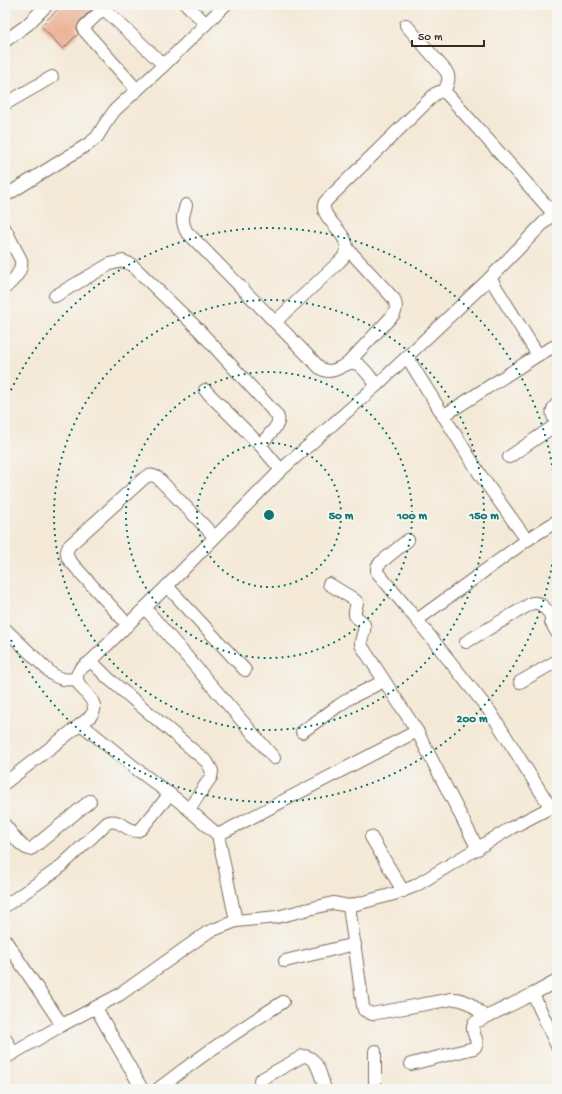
<svg xmlns="http://www.w3.org/2000/svg" width="562" height="1094" font-family="'Gochi Hand',sans-serif">
<rect width="100%" height="100%" fill="#f6f6f2"/>
<filter id="ink" filterUnits="userSpaceOnUse"><feTurbulence type="fractalNoise" baseFrequency=".025" numOctaves="2"/><feDisplacementMap in="SourceGraphic" scale="8" xChannelSelector="R" yChannelSelector="G"/><feConvolveMatrix kernelMatrix="1 2 1 2 8 2 1 2 1" color-interpolation-filters="sRGB"/></filter>
<filter id="wash" filterUnits="userSpaceOnUse"><feTurbulence type="fractalNoise" baseFrequency=".012" numOctaves="4" result="noise"/><feDisplacementMap in="SourceGraphic" scale="16" xChannelSelector="R" yChannelSelector="G"/><feGaussianBlur stdDeviation="0.9" result="paint"/><feColorMatrix in="noise" values="0 0 0 0 0 0 0 0 0 0 0 0 0 0 0 0 0 1.4 0 .05"/><feComposite in="paint" operator="in"/></filter>
<g filter="url(#wash)">
<rect width="100%" height="100%" fill="#f4e9d7"/>
<g id="blocks">
<!-- building -->
<path fill="#ebb398" d="M62 5H96L80 21 77 28 78 34 63 49 41 26Z"/>
</g>
</g>
<g filter="url(#ink)">
<use href="#blocks" fill-opacity="0" stroke="#7c6d5f" stroke-width="1"/>
<g fill="none" stroke-linecap="round" stroke-linejoin="round">
<defs>
<g id="minor">
<path d="M107 5 85 26 84 28V30L137 90"/>
<path d="M187 5 206 24"/>
<path d="M103 8 164 65"/>
<path d="M406 25 446 71C451 79 447 84 444 92"/>
<path d="M5 41 27 25 47 5"/>
<path d="M5 104 52 77"/>
<path d="M5 196 90 143 97 137 105 124 115 110 164 65 225 5"/>
<path d="M186 205C183 216 181 220 186 231L320 368C323 370 326 371 329 371 340 371 349 358 359 365 366 370 371 379 377 385"/>
<path d="M5 229 21 260C23 272 13 280 5 288"/>
<path d="M347 248 394 299C396 305 397 308 394 314L348 363"/>
<path d="M490 278 538 355"/>
<path d="M55 296 110 264 123 261 132 265 198 329 275 413C277 415 279 418 278 422 277 428 264 440 260 445"/>
<path d="M275 322 339 262C343 258 347 254 347 249 348 233 321 218 324 205 324 204 326 201 327 200L435 94C440 91 442 91 447 94L553 213"/>
<path d="M407 357 481 476 527 540"/>
<path d="M205 390 260 445 281 470"/>
<path d="M557 404C549 411 553 417 557 424"/>
<path d="M443 416 538 355 557 345"/>
<path d="M509 457 557 424"/>
<path d="M408 540 380 563 377 567V572L417 620 491 713 551 808"/>
<path d="M329 584 352 598 357 602C357 606 354 611 355 615 357 620 363 620 364 625 366 631 360 638 361 645L417 731 478 849"/>
<path d="M167 586 245 670"/>
<path d="M145 608 274 758"/>
<path d="M556 611 551 615V622L557 633"/>
<path d="M417 620 527 540 557 521"/>
<path d="M128 625 69 560C66 555 66 552 69 546L142 480C147 475 152 474 158 478L215 537"/>
<path d="M5 629 52 674C61 680 66 680 77 679"/>
<path d="M466 642 532 603C541 601 545 609 551 615"/>
<path d="M91 661 109 679 207 762 212 771 211 777 189 809"/>
<path d="M520 682 557 661"/>
<path d="M81 724 139 771 180 802 218 835 236 921"/>
<path d="M302 732 338 706 350 698 384 681"/>
<path d="M5 783 81 724C85 721 93 716 94 710 97 696 69 685 79 671 82 667 87 664 91 661L167 586 281 470 377 385 490 278 557 209"/>
<path d="M5 825C10 831 21 848 29 849 31 849 33 848 35 846L90 801"/>
<path d="M218 835 417 731"/>
<path d="M371 837 403 891"/>
<path d="M5 906 58 869 107 823C118 817 126 831 137 831L141 829 170 794"/>
<path d="M349 906 363 1006 364 1010 372 1014 377 1013 452 999C467 998 475 1008 485 1017"/>
<path d="M5 940 62 1025"/>
<path d="M285 961 355 944"/>
<path d="M533 994 557 1046"/>
<path d="M96 1008 142 1089"/>
<path d="M5 1038 13 1053"/>
<path d="M375 1051V1089"/>
<path d="M5 1058 62 1025 119 995 208 932 236 921 277 917 333 903 349 906 394 894 415 886 511 828 557 804"/>
<path d="M411 1064 474 1048C482 1041 469 1033 474 1023L533 994 557 981"/>
<path d="M260 1080 303 1056C318 1056 321 1078 325 1089"/>
<path d="M158 1089C198 1058 240 1029 283 1002"/>
</g>
</defs>
<!-- minor casing -->
<use href="#minor" stroke="#7c6d5f" stroke-width="14"/>
<!-- minor -->
<use href="#minor" stroke="#fff" stroke-width="12"/>
</g>
</g>
<!-- distance rings -->
<g fill="none" stroke="#0f766e" stroke-width="2" stroke-dasharray="2 4">
<circle cx="269" cy="515" r="72"/>
<circle cx="269" cy="515" r="143"/>
<circle cx="269" cy="515" r="215"/>
<path d="M6 401A287 287 0 1 1 6 629"/>
</g>
<circle cx="269" cy="515" r="6" fill="#0f766e" stroke="#f6f6f2" stroke-width="2"/>
<g font-size="12" text-anchor="middle" font-weight="bold" fill="#0f766e" stroke="#f6f6f2" stroke-width="4" stroke-linejoin="round" paint-order="stroke">
<text x="341" y="519">50 m</text>
<text x="412" y="519">100 m</text>
<text x="484" y="519">150 m</text>
<text x="472" y="722">200 m</text>
</g>
<!-- margin -->
<rect width="562" height="1094" fill="none" stroke="#f6f6f2" stroke-width="20"/>
<!-- scale -->
<path d="M412 40v6h72v-6" fill="none" stroke="#3b2a1e" stroke-width="2"/>
<text x="418" y="40" font-size="12" fill="#3b2a1e" stroke="#f6f6f2" stroke-width="3" paint-order="stroke">50 m</text>
</svg>
